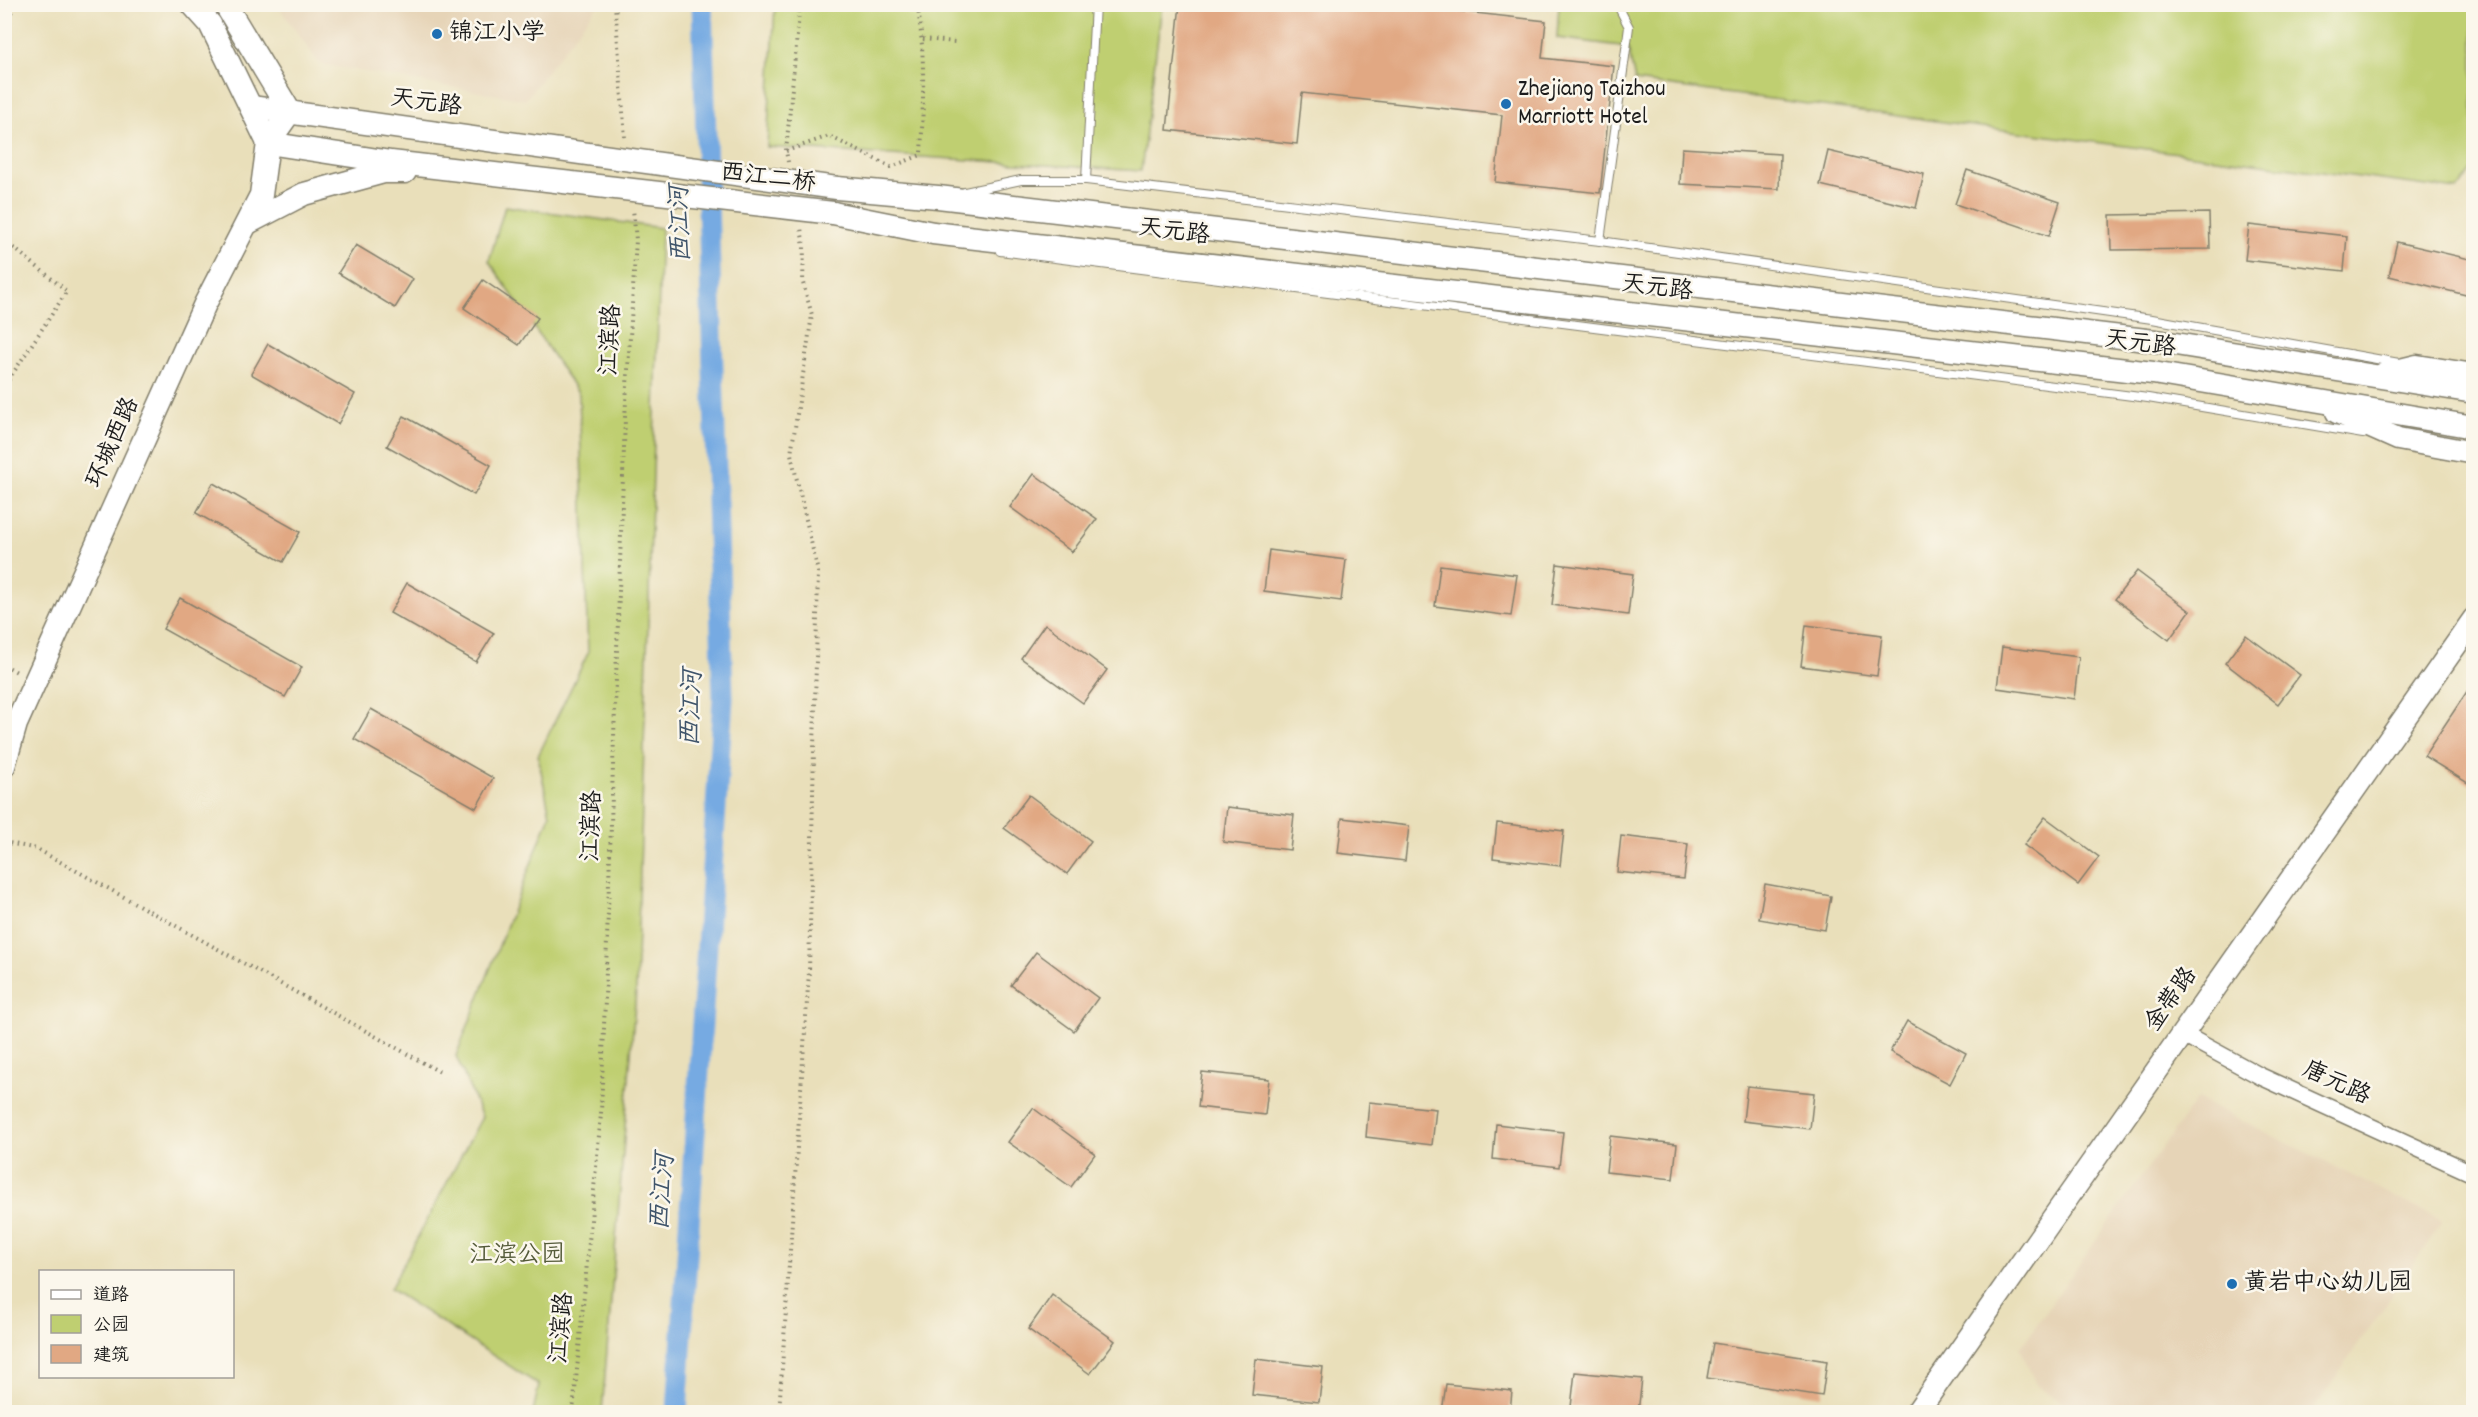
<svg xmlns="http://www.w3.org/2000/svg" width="2478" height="1417" font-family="Dekko,'LXGW WenKai TC',sans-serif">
<rect width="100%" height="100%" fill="#fbf7ec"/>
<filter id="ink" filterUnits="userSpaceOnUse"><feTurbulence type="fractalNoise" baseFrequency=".0167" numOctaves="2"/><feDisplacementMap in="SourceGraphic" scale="12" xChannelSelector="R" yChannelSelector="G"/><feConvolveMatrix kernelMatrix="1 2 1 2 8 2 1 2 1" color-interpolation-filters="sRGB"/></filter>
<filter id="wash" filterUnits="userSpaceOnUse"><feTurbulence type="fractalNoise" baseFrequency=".008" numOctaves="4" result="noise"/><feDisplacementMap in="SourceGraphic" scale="24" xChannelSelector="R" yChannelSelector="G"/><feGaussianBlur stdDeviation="1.35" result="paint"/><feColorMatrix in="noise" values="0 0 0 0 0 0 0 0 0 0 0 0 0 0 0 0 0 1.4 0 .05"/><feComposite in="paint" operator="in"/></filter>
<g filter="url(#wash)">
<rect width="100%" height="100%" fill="#e9dfba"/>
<!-- built -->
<g fill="#e6d4b7">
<path d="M277 5H598L525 100 320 64Z"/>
<path d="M2197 1098 2443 1221 2312 1412H2075L2036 1385 2020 1348Z"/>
</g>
<!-- green -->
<g fill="#bfcf71" stroke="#6e7646" stroke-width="1.5">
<path d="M1559 4H2057L2126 11 2168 4 2473 5V169L2457 190 1635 81 1628 47 1557 38Z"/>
<path d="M775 5H1162L1141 171 767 147Z"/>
<path d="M505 206 661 228 636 991 602 1412H533L539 1385 390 1289 482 1117 456 1056 550 815 538 756 588 653 579 394 489 261Z"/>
</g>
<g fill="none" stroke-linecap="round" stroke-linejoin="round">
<!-- canal -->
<path stroke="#76aae2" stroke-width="21" d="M677 1412 723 698 702 4"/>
</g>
<g id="blocks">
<!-- building -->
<g fill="#e1a883">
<path d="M1180 4H1394L1546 21 1542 58 1614 66 1600 193 1495 182 1502 115 1302 93 1297 144 1167 130Z"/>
<path d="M1682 148 1780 154 1779 189 1680 184Z"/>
<path d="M1828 151 1924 174 1916 208 1820 185Z"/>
<path d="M1967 170 2060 202 2049 236 1955 204Z"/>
<path d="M2209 213 2210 249 2111 250 2110 215Z"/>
<path d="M2249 225 2347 236 2344 271 2245 260Z"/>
<path d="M2397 242 2474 260V297L2389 276Z"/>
<path d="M356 245 413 279 395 308 338 273Z"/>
<path d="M483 280 538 318 519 345 464 308Z"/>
<path d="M268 344 355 394 338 424 251 374Z"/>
<path d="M404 416 491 465 474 495 387 446Z"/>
<path d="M1034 474 1097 519 1072 552 1010 507Z"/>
<path d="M213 483 300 532 283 562 196 513Z"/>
<path d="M1269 550 1346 560 1341 601 1264 591Z"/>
<path d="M1557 564 1633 574 1628 615 1552 605Z"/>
<path d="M1440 565 1517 575 1511 616 1435 606Z"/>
<path d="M2137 571 2190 611 2169 640 2115 599Z"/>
<path d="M407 583 494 633 476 662 390 613Z"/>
<path d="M180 598 302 667 285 697 163 629Z"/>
<path d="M1045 624 1107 670 1083 703 1021 658Z"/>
<path d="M1806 625 1882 635 1877 676 1801 666Z"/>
<path d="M2246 635 2300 675 2278 704 2225 663Z"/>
<path d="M2002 647 2079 657 2074 699 1997 688Z"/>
<path d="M2474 681V787L2424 756Z"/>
<path d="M371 709 493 778 476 808 354 739Z"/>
<path d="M1029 795 1091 841 1067 874 1004 828Z"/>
<path d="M1227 807 1294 815 1290 850 1223 842Z"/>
<path d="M2045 817 2099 857 2078 885 2024 845Z"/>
<path d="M1342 818 1409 826 1405 861 1338 853Z"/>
<path d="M1497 823 1564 831 1560 866 1493 858Z"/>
<path d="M1621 836 1688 844 1684 879 1617 872Z"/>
<path d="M1765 884 1831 896 1825 930 1759 919Z"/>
<path d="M1036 952 1098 998 1074 1031 1011 985Z"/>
<path d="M1907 1021 1966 1053 1950 1084 1890 1052Z"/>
<path d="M1202 1072 1269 1079 1265 1115 1198 1107Z"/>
<path d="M1747 1086 1814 1093 1810 1129 1743 1121Z"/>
<path d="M1369 1102 1436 1109 1432 1145 1366 1137Z"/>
<path d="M1033 1108 1095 1154 1071 1187 1008 1142Z"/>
<path d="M1496 1124 1563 1132 1559 1167 1493 1159Z"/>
<path d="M1610 1136 1677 1144 1673 1179 1606 1172Z"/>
<path d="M1052 1295 1115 1341 1090 1374 1028 1329Z"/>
<path d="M1713 1343 1827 1361 1822 1396 1707 1378Z"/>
<path d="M1256 1359 1323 1367 1319 1402 1252 1395Z"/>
<path d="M1575 1372 1642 1379 1638 1412 1571 1407Z"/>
<path d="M1446 1384 1512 1391 1510 1412H1442Z"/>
</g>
</g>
</g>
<g filter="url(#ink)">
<use href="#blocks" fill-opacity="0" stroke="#827e6b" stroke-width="1.5"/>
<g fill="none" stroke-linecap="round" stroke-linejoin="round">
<defs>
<g id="service">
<path d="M1086 180 1095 4"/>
<path d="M965 192 1021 180H1086L1600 241 2152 319 2399 363"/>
<path d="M1600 241 1629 27 1617 4"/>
<path d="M1000 251 2148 398 2363 434"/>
</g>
<path id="minor" d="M2181 1033 2260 1076 2474 1174"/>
<g id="secondary">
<path d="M192 4 210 24 268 143"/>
<path d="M251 107 595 155"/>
<path d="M268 143 391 162 589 185"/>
<path d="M837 188 938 197 2163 342 2474 392"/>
<path d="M833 213 933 233 2153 373 2474 427"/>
<path d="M248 223 304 194 384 172H405"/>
<path d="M2384 374 2417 366 2474 375"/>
<path d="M2337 412 2398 439 2474 453"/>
<path d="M4 766 16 724 205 304 261 195 268 143 290 112 225 4"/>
<path d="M1917 1412 2474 619"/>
</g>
</defs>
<!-- service casing -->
<use href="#service" stroke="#827e6b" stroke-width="10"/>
<!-- minor casing -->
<use href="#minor" stroke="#827e6b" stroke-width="19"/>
<!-- secondary casing -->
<use href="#secondary" stroke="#827e6b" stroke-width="25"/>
<!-- path -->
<g stroke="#827e6b" stroke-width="4" stroke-dasharray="1.5 4.5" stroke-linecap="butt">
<path d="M615 4 625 139"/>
<path d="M4 22 17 4"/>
<path d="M923 39 955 42"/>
<path d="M786 151 829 136 891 167 921 155C923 104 926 55 917 4"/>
<path d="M788 162 786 151 800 4"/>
<path d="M4 240 67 291 4 387"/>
<path d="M4 665 17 672"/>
<path d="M4 842 37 849 440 1072"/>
<path d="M573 1412 601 1114 625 418 636 240 633 209"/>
<path d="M779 1412 809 972 818 572 791 454 812 315 803 283 804 247 801 228"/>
</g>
<!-- service -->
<use href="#service" stroke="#fff" stroke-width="8"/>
<!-- minor -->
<use href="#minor" stroke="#fff" stroke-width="16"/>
<!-- secondary -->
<use href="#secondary" stroke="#fff" stroke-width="22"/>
<defs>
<g id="secondary-bridge">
<path d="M595 155 837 188"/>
<path d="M589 185 833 213"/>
</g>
</defs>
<!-- secondary-bridge casing -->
<use href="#secondary-bridge" stroke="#827e6b" stroke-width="25" stroke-linecap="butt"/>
<!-- secondary-bridge -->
<use href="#secondary-bridge" stroke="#fff" stroke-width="22"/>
</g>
</g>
<!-- markers -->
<g fill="#1f6fb2" stroke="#fbf7ec" stroke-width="2">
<circle cx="437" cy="34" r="6"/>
<circle cx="1506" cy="104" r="6"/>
<circle cx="2232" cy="1284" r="6"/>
</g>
<g text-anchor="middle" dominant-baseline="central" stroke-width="5" stroke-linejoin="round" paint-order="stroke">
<!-- poi labels -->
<g font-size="24" fill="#1c1c1c" stroke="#fbf7ec" text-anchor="start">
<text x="449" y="34">锦江小学</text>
<text x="1518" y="90">Zhejiang Taizhou<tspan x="1518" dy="28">Marriott Hotel</tspan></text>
<text x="2244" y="1284">黄岩中心幼儿园</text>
</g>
<!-- street labels -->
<g font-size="24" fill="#1c1c1c" stroke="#fbf7ec">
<text transform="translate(426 104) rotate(8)">天元路</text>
<text transform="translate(768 179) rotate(7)">西江二桥</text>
<text transform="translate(1174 233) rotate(7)">天元路</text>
<text transform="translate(1657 289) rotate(7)">天元路</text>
<text transform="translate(612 340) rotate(-87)">江滨路</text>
<text transform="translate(2140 345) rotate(8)">天元路</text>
<text transform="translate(114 443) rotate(-66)">环城西路</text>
<text transform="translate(593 826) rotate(-88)">江滨路</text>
<text transform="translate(2172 1000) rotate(-55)">金带路</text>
<text transform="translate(2336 1084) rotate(25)">唐元路</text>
<text transform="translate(563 1328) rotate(-85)">江滨路</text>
</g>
<!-- park labels -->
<g font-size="24" fill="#555b3a" stroke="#fbf7ec">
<text x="517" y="1256">江滨公园</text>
</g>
<!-- water labels -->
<g font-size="26" font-style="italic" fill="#40556b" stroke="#fbf7ec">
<text transform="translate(682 224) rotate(-92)">西江河</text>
<text transform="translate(693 708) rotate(-88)">西江河</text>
<text transform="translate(664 1192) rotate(-86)">西江河</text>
</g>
</g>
<!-- margin -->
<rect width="2478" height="1417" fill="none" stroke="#fbf7ec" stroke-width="24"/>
<!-- legend -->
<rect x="39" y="1270" width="195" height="108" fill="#fbf7ec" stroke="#a29f99" stroke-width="1.5"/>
<rect x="51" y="1290" width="30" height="9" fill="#ffffff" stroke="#a29f99" stroke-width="1.5"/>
<text x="93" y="1300" font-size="18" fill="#1c1c1c">道路</text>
<rect x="51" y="1315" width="30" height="18" fill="#bfcf71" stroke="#a29f99" stroke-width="1.5"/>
<text x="93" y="1330" font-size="18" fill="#1c1c1c">公园</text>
<rect x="51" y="1345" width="30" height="18" fill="#e1a883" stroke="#a29f99" stroke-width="1.5"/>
<text x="93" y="1360" font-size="18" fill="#1c1c1c">建筑</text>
</svg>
